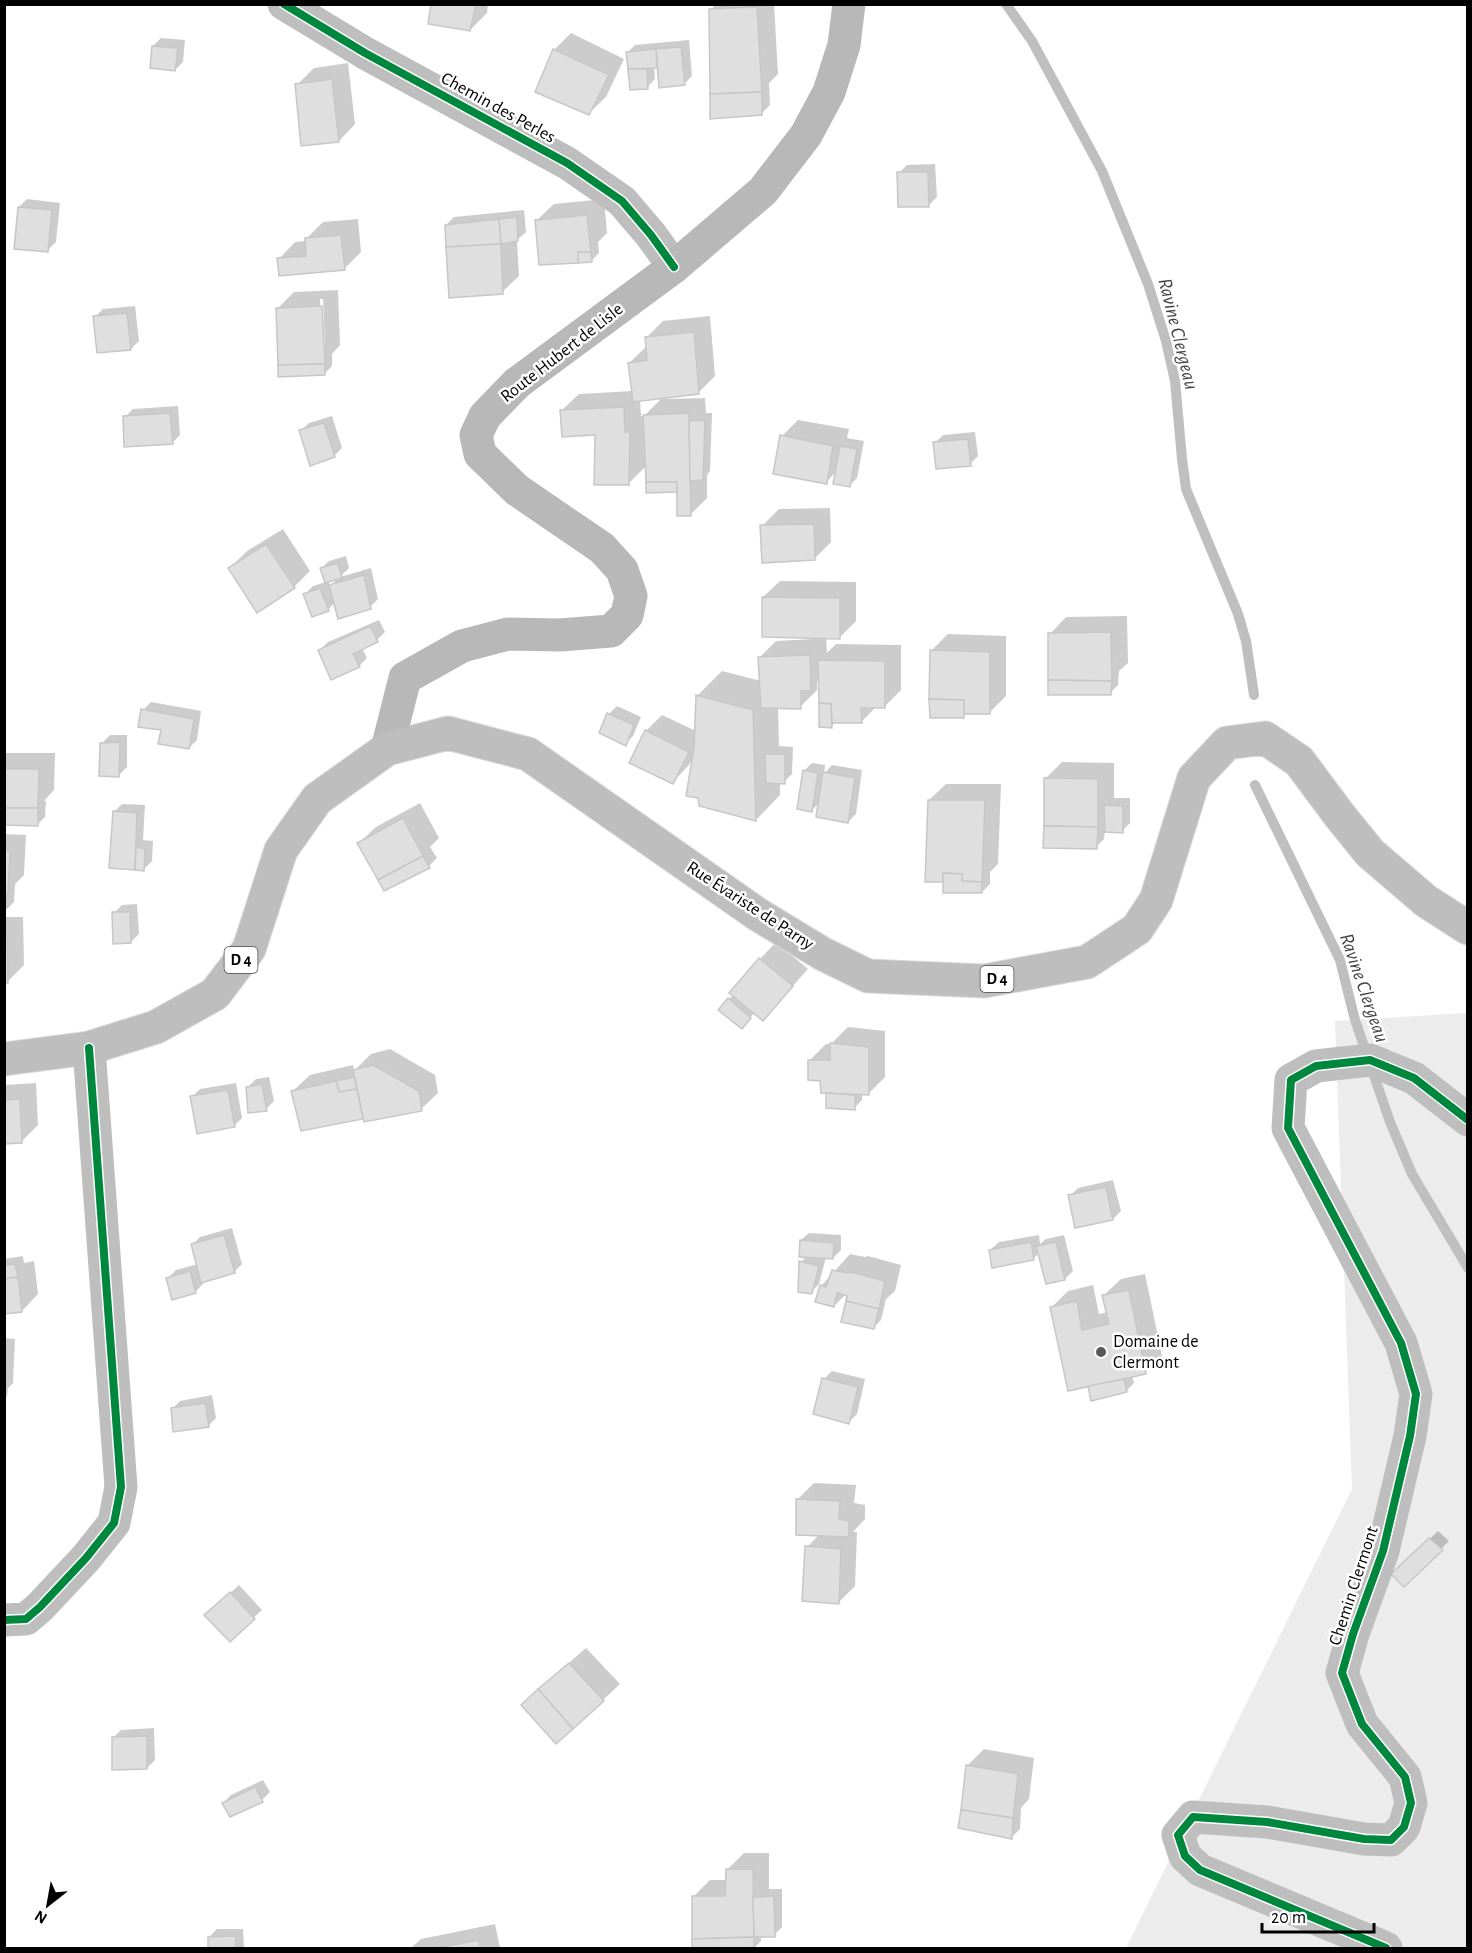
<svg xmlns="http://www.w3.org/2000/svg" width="1472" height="1953" font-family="'Alegreya Sans',sans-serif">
<rect width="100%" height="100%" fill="#fff"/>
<!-- green -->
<path fill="#ececec" d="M1467 1013V1948H1126L1352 1489 1335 1021Z"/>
<!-- shadow -->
<g fill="#0003" fill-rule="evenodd">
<path d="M432 4H488L487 13 470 30Z"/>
<path d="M716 4H774L778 74 769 83 770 105 762 113 711 10Z"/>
<path d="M571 33 624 59 606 97 589 113 554 50Z"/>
<path d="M161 38 185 40 183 62 175 70 153 46Z"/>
<path d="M689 40 692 76 684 84 659 66H654L655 79 647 87 631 89 627 53 635 45Z"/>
<path d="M348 63 355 124 339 141 297 85 314 68Z"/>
<path d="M935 164 937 197 929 205 899 173 907 165Z"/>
<path d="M27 199 60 203 56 242 48 250 19 207Z"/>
<path d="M604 199 607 233 598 242 599 253 591 261 537 220 554 204Z"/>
<path d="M524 210 526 232 517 240 519 276 502 292 446 225 454 217Z"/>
<path d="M358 219 361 252 344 269 279 259 295 242 307 241V238L323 222Z"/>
<path d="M338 290 340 345 332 354V366L324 374 277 309 294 292ZM320 299H323L325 348H322Z"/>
<path d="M135 306 139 341 131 349 95 317 103 309Z"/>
<path d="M710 316 715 376 698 393 665 397V399L705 398 706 413H712L710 471 707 475V498L690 515 678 491 647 465 628 484 596 434 562 410 579 394 633 391 629 363 647 346 646 338 663 321ZM663 397 644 416H641L640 400Z"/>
<path d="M178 406 180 435 172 443 125 417 133 409Z"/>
<path d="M332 416 342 448 334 456 301 431 309 423Z"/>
<path d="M798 420 849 429 847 438 864 441 857 478 849 486 837 471 826 482 782 436Z"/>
<path d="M975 432 978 456 970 464 935 443 943 435Z"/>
<path d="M830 508 831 542 814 559 762 526 779 509Z"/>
<path d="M283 529 310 571 294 587 230 568 247 551Z"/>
<path d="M346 556 349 568 340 577 371 568 378 599 370 607 335 602 328 610 305 594 313 586 326 582 321 569 329 561ZM339 577 330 586 328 580Z"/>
<path d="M780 581 856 582V621L840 637H826L827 653 836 644 901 645V690L884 707 877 706 861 722H836L832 726 820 680 817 682V690L800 707H778L779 746 793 747 792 774 784 782H780V795L756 820 693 758 689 765 673 782 646 731 662 715 696 731 697 696 722 671 761 681 760 657 776 641 813 639V637L763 597Z"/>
<path d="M1127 616 1128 663 1119 671 1118 685 1110 693 1050 634 1066 617Z"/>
<path d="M379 620 385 632 377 640 362 648 367 658 359 666 320 650 328 642Z"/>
<path d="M948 634 1006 636V696L989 713H967L963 717 931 651Z"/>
<path d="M151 702 201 711 197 740 189 748 163 729 143 710Z"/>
<path d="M617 706 641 717 633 736 625 744 609 714Z"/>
<path d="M110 735H127V767L119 775 102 743Z"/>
<path d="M5 753H55L54 790 44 801H46L45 817 37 825 4 824Z"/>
<path d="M1062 762 1114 763V798H1130V823L1122 831H1105L1104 839 1096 847 1045 779Z"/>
<path d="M812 763 825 765 824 774 832 765 862 770 856 814 848 822 820 802 812 810 804 771Z"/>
<path d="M946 784H1001L998 864 990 872V884L982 892 945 880 929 800Z"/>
<path d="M420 803 439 838 430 847 437 858 429 866 359 843 376 827Z"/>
<path d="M122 804 145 805 143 840 153 841 152 861 144 869 111 867 114 812Z"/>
<path d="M4 834 26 835 24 875 15 884 14 902 6 910Z"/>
<path d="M137 904 139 934 131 942 114 913 122 905Z"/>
<path d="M4 917H23L24 965 8 981H4Z"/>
<path d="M776 942 808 969 763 1019 755 1012 742 1027 729 999 734 995 732 993 760 959Z"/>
<path d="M848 1027 885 1031V1077L868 1094H862V1100L854 1108 827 1092 809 1061 826 1044H831Z"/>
<path d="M390 1049 435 1075 438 1093 421 1109 302 1129 293 1091 310 1075 353 1065 354 1071 371 1054Z"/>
<path d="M269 1077 274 1101 266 1109 248 1087 256 1079Z"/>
<path d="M36 1083 38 1125 21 1142 4 1143V1085Z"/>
<path d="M236 1083 242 1118 234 1126 192 1097 200 1089Z"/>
<path d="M1113 1180 1121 1211 1113 1219 1070 1196 1078 1188Z"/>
<path d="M232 1228 242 1264 234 1272 203 1281V1284L195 1292 168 1278 176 1270 198 1264 192 1245 200 1237Z"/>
<path d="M809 1233 841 1235V1250L833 1258 826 1257 819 1284 811 1292 801 1262 807 1256 801 1240Z"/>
<path d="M1039 1235 1040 1244 1046 1239 1064 1235 1073 1271 1065 1279 1039 1253 1033 1259 990 1250 999 1242Z"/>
<path d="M850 1254 865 1257 868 1256 901 1265 895 1291 886 1299 881 1320 873 1328 849 1295 846 1294 834 1306 821 1286Z"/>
<path d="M23 1256 24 1263 34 1261 38 1294 22 1311 4 1312V1259Z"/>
<path d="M1145 1274 1162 1356 1145 1373 1132 1376 1134 1383 1126 1391 1090 1385 1051 1308 1068 1291 1093 1285 1099 1314 1108 1312 1104 1295 1121 1279Z"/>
<path d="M4 1338 15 1339 13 1383 8 1388 7 1396 4 1398Z"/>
<path d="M832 1371 865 1379 857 1414 849 1422 824 1379Z"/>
<path d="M212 1395 216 1418 208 1426 172 1409 180 1401Z"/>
<path d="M814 1483 856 1485 854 1503 865 1505V1519L853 1532H857L855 1586 838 1603 807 1547 819 1535 797 1500Z"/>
<path d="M1438 1531 1449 1541 1404 1585 1393 1574Z"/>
<path d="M239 1585 262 1610 230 1640 214 1608Z"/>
<path d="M586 1648 620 1684 603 1700 548 1681Z"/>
<path d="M154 1728 155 1760 147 1768 113 1738 121 1730Z"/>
<path d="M984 1749 1034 1758 1029 1799 1021 1808 1020 1829 1012 1837 967 1766Z"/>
<path d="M263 1780 270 1792 262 1800 223 1803 231 1795Z"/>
<path d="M744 1853H769V1889H782V1927L774 1935 761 1936V1941L754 1948H693V1897L710 1880H727V1870Z"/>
<path d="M495 1924 500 1948H411L421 1939Z"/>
<path d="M217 1929H243L244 1948H210L209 1937Z"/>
</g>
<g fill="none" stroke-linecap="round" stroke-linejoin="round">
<!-- stream -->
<g stroke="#bfbfbf" stroke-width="10">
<path d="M1006 4 1032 41 1102 171 1148 284 1166 341 1175 381 1182 459 1186 489 1238 614 1246 641 1254 695"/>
<path d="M1255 785 1340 960 1355 1020 1390 1122 1412 1174 1468 1268"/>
</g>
</g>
<!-- building -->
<g fill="#dfdfdf" stroke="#c7c7c7" stroke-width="1.5">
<path d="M431 4H476L470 31 428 24Z"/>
<path d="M757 7 762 92 710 94 709 9Z"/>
<path d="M152 46 178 48 175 71 150 68Z"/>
<path d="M681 47 685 85 659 88 656 49Z"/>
<path d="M553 49 609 75 589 115 535 92Z"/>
<path d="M656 49 657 68 628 69 626 52Z"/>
<path d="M628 69H647L648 89 630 90Z"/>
<path d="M332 79 339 142 301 146 295 84Z"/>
<path d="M762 92V115L710 119V94Z"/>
<path d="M897 172H928L929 207H898Z"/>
<path d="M18 207 52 210 48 252 14 249Z"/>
<path d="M587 215 591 252H578V263L539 265 535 220Z"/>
<path d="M517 217 518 241 501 244 499 219Z"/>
<path d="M499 219 501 244 446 247 445 225Z"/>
<path d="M341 235 345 270 279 276 277 258 306 256 305 238Z"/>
<path d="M501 244 503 294 449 298 446 247Z"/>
<path d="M578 252H591L592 262 578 263Z"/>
<path d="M322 306 325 364 278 365 276 308Z"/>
<path d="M127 313 131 350 97 353 93 316Z"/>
<path d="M694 332 699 394 633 402 628 363 647 360 645 337Z"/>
<path d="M325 364V375L278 377V365Z"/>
<path d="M624 407 625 432H630L629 485H594L595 435 562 437 560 410Z"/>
<path d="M170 413 173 444 124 447 123 416Z"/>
<path d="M689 413 691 516H677V482H646L643 415Z"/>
<path d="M705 420 703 480 690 481 689 421Z"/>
<path d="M324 423 335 457 310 466 299 430Z"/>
<path d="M780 435 833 446 827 484 773 474Z"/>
<path d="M968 439 971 466 936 469 933 442Z"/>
<path d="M840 446 857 449 850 487 833 484Z"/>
<path d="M646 482H677V492L646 493Z"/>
<path d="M814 524 815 560 762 563 760 525Z"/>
<path d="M266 544 295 588 257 613 228 568Z"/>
<path d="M338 563 342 578 325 583 320 568Z"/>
<path d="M364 575 371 609 338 619 329 585Z"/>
<path d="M320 588 329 611 312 617 303 594Z"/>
<path d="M762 597 840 598V639L762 637Z"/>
<path d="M370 626 378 642 353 654 360 667 331 680 318 650Z"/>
<path d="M1111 632 1112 681 1048 680V633Z"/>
<path d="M930 650 990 652V714H964V700L929 699Z"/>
<path d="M810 655 811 691H801V709L761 708 758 657Z"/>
<path d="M818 660 885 661V708H861L862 723H832L831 704 819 703Z"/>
<path d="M1048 680 1112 681 1111 695H1048Z"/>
<path d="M696 695 753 710 756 821 699 806 698 798 686 796 694 748Z"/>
<path d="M929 699 964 700V718H930Z"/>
<path d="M819 703 831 704 832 728 819 727Z"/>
<path d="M141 709 194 719 189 749 158 744 161 730 138 727Z"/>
<path d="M607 713 634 725 626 746 599 733Z"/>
<path d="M645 730 689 752 673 784 629 763Z"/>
<path d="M120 742 119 777 99 776 100 743Z"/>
<path d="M765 754H785V784L766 783Z"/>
<path d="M4 769H39L38 808H4Z"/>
<path d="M803 770 818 773 812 812 797 809Z"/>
<path d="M823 772 855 778 848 823 816 817Z"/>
<path d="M1044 778 1098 779V827L1044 826Z"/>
<path d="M928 800H985L982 882 962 881V874L943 873V882H925Z"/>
<path d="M1104 805 1123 806V833L1105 832Z"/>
<path d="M4 808H38V826L4 825Z"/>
<path d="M113 811 137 813 135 870 109 868Z"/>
<path d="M403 818 423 856 378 880 357 843Z"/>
<path d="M1044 826 1098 827 1097 849 1043 848Z"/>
<path d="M136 847 145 849 144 871 135 870Z"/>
<path d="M4 850 10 851 8 893H4Z"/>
<path d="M423 856 430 868 384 891 378 880Z"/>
<path d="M943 873 962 874V881L982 882V893H943Z"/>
<path d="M112 912H130L131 943 113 944Z"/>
<path d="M4 933H7L8 983H4Z"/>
<path d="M759 958 793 986 763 1021 729 993Z"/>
<path d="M728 998 751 1018 742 1029 718 1010Z"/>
<path d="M830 1043 869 1047V1095L821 1093 820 1081 808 1080V1060H830Z"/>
<path d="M373 1065 419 1091 422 1111 364 1122 353 1070Z"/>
<path d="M354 1077 357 1089 339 1092 336 1081Z"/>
<path d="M336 1081 339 1092 357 1089 363 1119 301 1131 291 1091Z"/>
<path d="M262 1084 267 1111 248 1113 246 1087Z"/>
<path d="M228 1090 235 1127 197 1134 190 1096Z"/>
<path d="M826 1093 855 1095V1110L826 1108Z"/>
<path d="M20 1099 22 1143 4 1144V1100Z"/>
<path d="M1106 1187 1113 1220 1075 1228 1068 1195Z"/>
<path d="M224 1235 235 1273 201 1283 191 1244Z"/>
<path d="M800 1240 834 1243 833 1259 799 1257Z"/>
<path d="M1031 1242 1034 1260 992 1268 989 1250Z"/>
<path d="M1056 1242 1065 1280 1046 1284 1036 1246Z"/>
<path d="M799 1261 819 1266 812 1294 798 1292Z"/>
<path d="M15 1264 18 1277 4 1279V1265Z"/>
<path d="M832 1270 847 1273 851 1272 885 1281 879 1309 846 1301 847 1296 837 1293 834 1307 815 1302 820 1285 826 1287Z"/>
<path d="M190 1271 196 1293 172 1300 166 1278Z"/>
<path d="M18 1277 22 1312 4 1314V1279Z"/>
<path d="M1129 1290 1146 1374 1068 1391 1050 1307 1077 1301 1082 1330 1109 1324 1102 1295Z"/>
<path d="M846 1301 879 1309 874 1329 841 1322Z"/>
<path d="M822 1378 858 1387 849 1424 813 1414Z"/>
<path d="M1124 1379 1127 1392 1091 1401 1088 1386Z"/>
<path d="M205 1403 209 1427 173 1432 171 1408Z"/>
<path d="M796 1499 840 1501 839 1519 849 1521V1537L796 1535Z"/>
<path d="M1429 1538 1443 1550 1404 1587 1391 1574Z"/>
<path d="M805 1546 841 1549 839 1604 802 1601Z"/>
<path d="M230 1592 255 1619 230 1642 204 1615Z"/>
<path d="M569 1663 604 1701 573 1729 538 1689Z"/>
<path d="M538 1689 573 1729 556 1744 521 1705Z"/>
<path d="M147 1736V1769L112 1770V1737Z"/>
<path d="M966 1765 1018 1774 1013 1818 961 1810Z"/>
<path d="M255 1787 263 1802 230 1817 222 1803Z"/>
<path d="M961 1810 1013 1818 1012 1839 958 1828Z"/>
<path d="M726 1869H753L754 1937 692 1939V1896H725Z"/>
<path d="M774 1896 775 1937H754L753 1897Z"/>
<path d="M236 1936V1948H208V1937Z"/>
<path d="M754 1937V1948H692V1939Z"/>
<path d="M479 1940 480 1948H437Z"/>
</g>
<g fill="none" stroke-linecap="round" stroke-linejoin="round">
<defs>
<path id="primary" d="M4 1059 89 1048 156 1027 215 994 249 949 281 850 317 799 387 749 448 733 528 754 757 914 823 954 868 976 984 981 1087 962 1137 929 1156 900 1194 778 1227 743 1265 738 1299 761 1340 816 1370 853 1426 901 1468 928"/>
</defs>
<!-- primary casing -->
<use href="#primary" stroke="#dbdbdb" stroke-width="35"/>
<!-- street -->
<g stroke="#bebebe" stroke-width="33">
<path d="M284 4 365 53 567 163 622 201 651 235 674 267"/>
<path d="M4 1620 26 1619 40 1607 86 1558 114 1523 121 1487 89 1048"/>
<path d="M1386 1948 1200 1870 1185 1856 1178 1835 1193 1817 1267 1822 1364 1839 1391 1840 1404 1827 1411 1803 1405 1777 1362 1724 1342 1673 1353 1634 1383 1551 1410 1436 1416 1394 1401 1343 1288 1128 1291 1080 1316 1066 1370 1060 1414 1078 1468 1120"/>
</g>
<!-- secondary -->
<path stroke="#b8b8b8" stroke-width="33" d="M387 749 405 678 462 646 508 634 560 635 611 631 627 615 631 596 622 570 602 548 517 490 480 454 476 435 485 416 517 383 674 267 763 191 806 135 829 92 844 45 849 4"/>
<!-- primary -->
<use href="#primary" stroke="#bebebe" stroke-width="33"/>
<defs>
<g id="cycleway">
<path d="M284 4 365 53 567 163 622 201 651 235 674 267"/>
<path d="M4 1620 26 1619 40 1607 86 1558 114 1523 121 1487 89 1048"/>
<path d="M1386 1948 1200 1870 1185 1856 1178 1835 1193 1817 1267 1822 1364 1839 1391 1840 1404 1827 1411 1803 1405 1777 1362 1724 1342 1673 1353 1634 1383 1551 1410 1436 1416 1394 1401 1343 1288 1128 1291 1080 1316 1066 1370 1060 1414 1078 1468 1120"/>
</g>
</defs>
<!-- cycleway casing -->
<use href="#cycleway" stroke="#fff" stroke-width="11"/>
<!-- cycleway -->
<use href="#cycleway" stroke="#00873e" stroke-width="8"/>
</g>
<!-- markers -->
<circle fill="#595959" stroke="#fff" stroke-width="2" cx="1101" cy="1352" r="6"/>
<g text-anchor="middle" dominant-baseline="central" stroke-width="5" stroke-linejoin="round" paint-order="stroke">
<!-- shield labels -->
<g fill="#fff" stroke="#4c4c4c" stroke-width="1.5">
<rect x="224.5" y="947" width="33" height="26" rx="4.5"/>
<rect x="980.5" y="966" width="33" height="26" rx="4.5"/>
</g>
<g font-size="16" font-weight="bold" fill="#000">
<text x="241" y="960">D 4</text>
<text x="997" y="979">D 4</text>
</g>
<!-- street labels -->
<g font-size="18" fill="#000" stroke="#fff">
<text transform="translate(498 108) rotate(29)">Chemin des Perles</text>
<text transform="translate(562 353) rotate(-38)">Route Hubert de Lisle</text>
<text transform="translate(750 906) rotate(33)">Rue Évariste de Parny</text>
<text transform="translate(1354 1586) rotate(-72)">Chemin Clermont</text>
</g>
<!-- poi labels -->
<g font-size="18" fill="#000" stroke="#fff" text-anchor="start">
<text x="1113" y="1342">Domaine de<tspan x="1113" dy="21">Clermont</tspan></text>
</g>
<!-- water labels -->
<g font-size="20" font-style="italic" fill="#444" stroke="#fff">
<text transform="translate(1178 334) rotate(76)">Ravine Clergeau</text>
<text transform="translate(1364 988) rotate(71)">Ravine Clergeau</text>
</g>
</g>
<!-- border -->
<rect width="1472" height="1953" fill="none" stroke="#000000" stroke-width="12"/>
<!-- north arrow -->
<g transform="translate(48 1905) rotate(211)" stroke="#ffffff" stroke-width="4.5" paint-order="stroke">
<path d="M0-4.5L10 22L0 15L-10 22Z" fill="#000000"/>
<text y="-9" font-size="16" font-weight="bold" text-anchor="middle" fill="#000000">N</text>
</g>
<!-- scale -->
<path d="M1262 1923v9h112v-9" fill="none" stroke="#000000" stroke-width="3"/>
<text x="1271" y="1923" font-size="18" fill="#000000" stroke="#ffffff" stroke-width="4.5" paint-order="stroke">20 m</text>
</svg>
